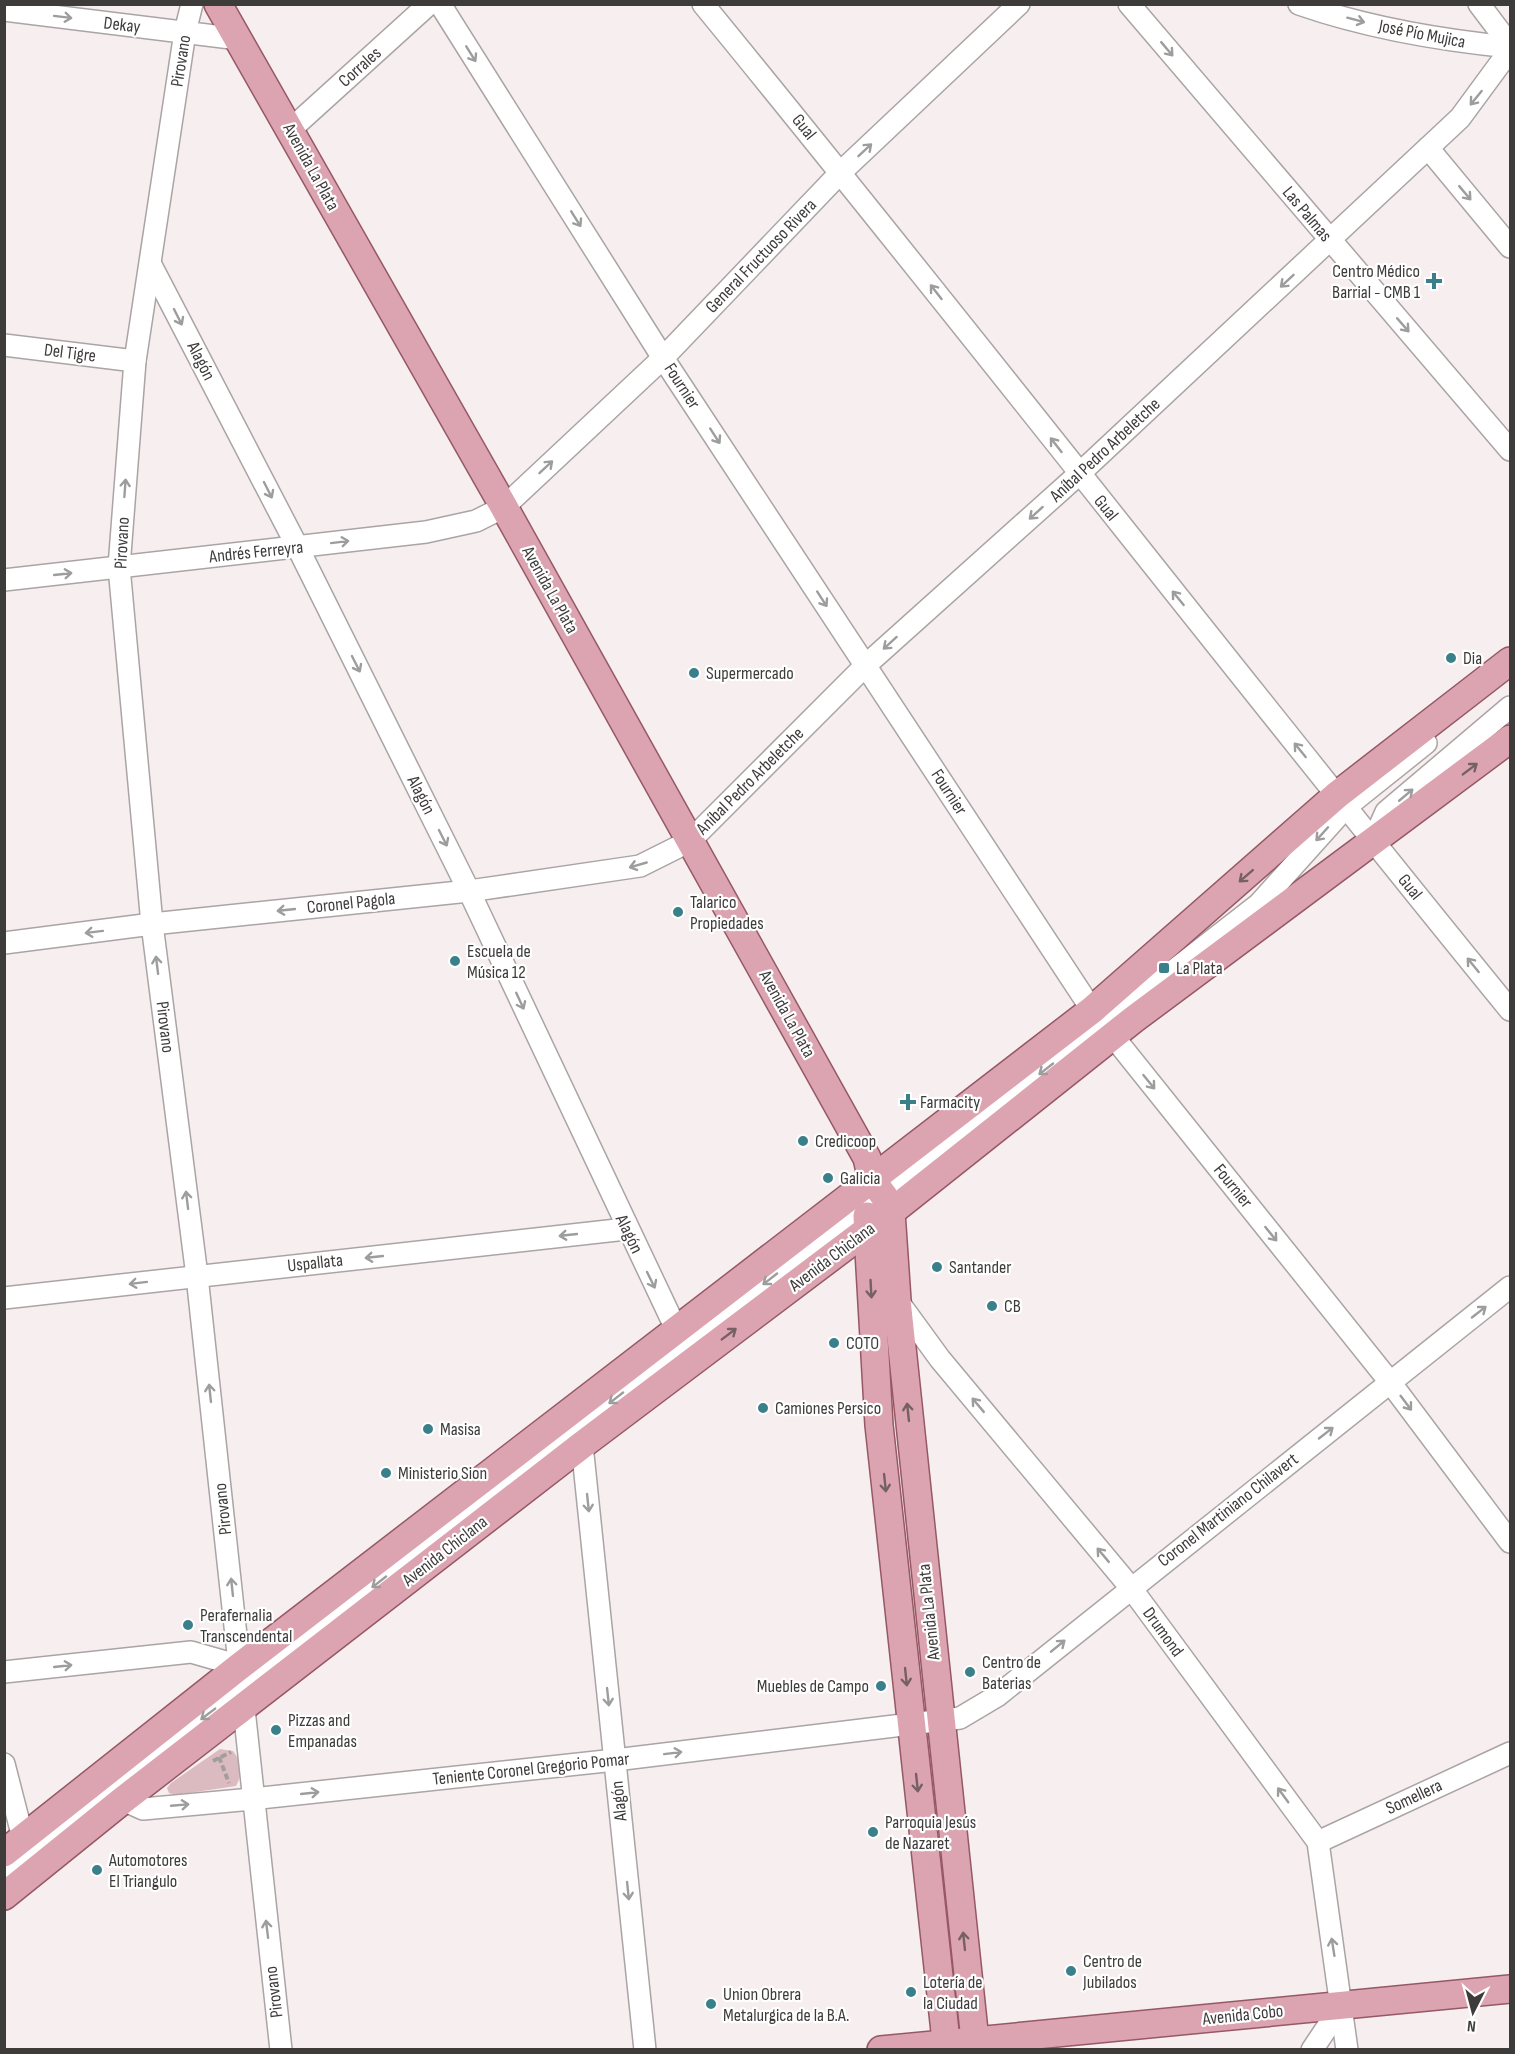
<svg xmlns="http://www.w3.org/2000/svg" width="1515" height="2054" font-family="'Sofia Sans Condensed',sans-serif">
<rect width="100%" height="100%" fill="#f6eeef"/>
<!-- green -->
<path fill="#dbbbc0" d="M220 1749 233 1751C242 1762 243 1773 236 1786L175 1795 169 1793 167 1788 171 1783Z"/>
<g fill="none" stroke-linecap="round" stroke-linejoin="round">
<defs>
<g id="minor">
<path d="M192 4 185 32 135 361 119 567 152 924 197 1276 281 2050"/>
<path d="M440 4 663 358 1092 1010 1390 1382 1510 1542"/>
<path d="M703 4C976 337 1238 677 1510 1010"/>
<path d="M1129 4 1510 450"/>
<path d="M1299 4C1368 28 1439 40 1510 47"/>
<path d="M1479 4 1510 45"/>
<path d="M4 10 239 39"/>
<path d="M290 130 429 4"/>
<path d="M1428 148 1510 247"/>
<path d="M151 265 298 548 469 891 677 1331"/>
<path d="M4 345 135 361"/>
<path d="M4 580 426 532 476 521 504 507 663 358 841 172 1019 4"/>
<path d="M1373 841 1386 812 1510 707"/>
<path d="M4 943 152 924 469 891 640 866 690 841 866 665 1079 474 1460 118 1510 50"/>
<path d="M4 1298 626 1229"/>
<path d="M897 1300 940 1359 1131 1588 1318 1842 1347 2050"/>
<path d="M582 1445 645 2050"/>
<path d="M4 1672 191 1652 240 1666"/>
<path d="M4 1764 23 1838 29 1849"/>
<path d="M123 1800 143 1809 252 1799 615 1760 960 1718 997 1696 1510 1287"/>
<path d="M1318 1842 1510 1753"/>
<path d="M4 1873 29 1851 835 1229 884 1196 1259 904 1346 807 1426 743"/>
<path d="M1312 2050 1342 2005"/>
</g>
<g id="major">
<path d="M218 4 504 507 867 1158 872 1180 884 1196 891 1212 897 1300 976 2050"/>
<path d="M867 1216 879 1425 947 2050"/>
<path d="M4 1853 240 1666 1092 1010 1337 795 1510 661"/>
<path d="M4 1896 123 1800 582 1445 891 1212 1134 1019 1510 739"/>
<path d="M881 2050 1510 1989"/>
</g>
</defs>
<!-- minor casing -->
<use href="#minor" stroke="#aba4a5" stroke-width="24"/>
<!-- major casing -->
<use href="#major" stroke="#965865" stroke-width="30"/>
<!-- path -->
<g stroke="#a39d9e" stroke-width="4" stroke-dasharray="6 3" stroke-linecap="butt">
<path d="M219 1757 229 1783"/>
<path d="M213 1761 231 1752"/>
</g>
<!-- minor -->
<use href="#minor" stroke="#fff" stroke-width="21"/>
<!-- major -->
<use href="#major" stroke="#dca4b0" stroke-width="27"/>
</g>
<!-- one-way arrows -->
<defs><path id="oneway-shaft" d="M-6 0H5M1.5-3L5.5 0L1.5 3" fill="none" stroke-width="1.6" stroke-linecap="round" stroke-linejoin="round" transform="scale(1.5)"/></defs>
<g stroke="#9e9d9d">
<use href="#oneway-shaft" transform="translate(63 17) rotate(7)"/>
<use href="#oneway-shaft" transform="translate(1356 20) rotate(15)"/>
<use href="#oneway-shaft" transform="translate(1167 49) rotate(50)"/>
<use href="#oneway-shaft" transform="translate(471 54) rotate(58)"/>
<use href="#oneway-shaft" transform="translate(1476 98) rotate(129)"/>
<use href="#oneway-shaft" transform="translate(865 150) rotate(-43)"/>
<use href="#oneway-shaft" transform="translate(1465 193) rotate(50)"/>
<use href="#oneway-shaft" transform="translate(576 219) rotate(58)"/>
<use href="#oneway-shaft" transform="translate(1287 281) rotate(137)"/>
<use href="#oneway-shaft" transform="translate(936 292) rotate(-128)"/>
<use href="#oneway-shaft" transform="translate(178 317) rotate(63)"/>
<use href="#oneway-shaft" transform="translate(1403 325) rotate(49)"/>
<use href="#oneway-shaft" transform="translate(715 436) rotate(57)"/>
<use href="#oneway-shaft" transform="translate(1056 445) rotate(-128)"/>
<use href="#oneway-shaft" transform="translate(546 467) rotate(-43)"/>
<use href="#oneway-shaft" transform="translate(125 488) rotate(-86)"/>
<use href="#oneway-shaft" transform="translate(268 490) rotate(63)"/>
<use href="#oneway-shaft" transform="translate(1036 513) rotate(138)"/>
<use href="#oneway-shaft" transform="translate(340 542) rotate(-7)"/>
<use href="#oneway-shaft" transform="translate(63 574) rotate(-6)"/>
<use href="#oneway-shaft" transform="translate(1178 598) rotate(-129)"/>
<use href="#oneway-shaft" transform="translate(822 599) rotate(57)"/>
<use href="#oneway-shaft" transform="translate(890 643) rotate(138)"/>
<use href="#oneway-shaft" transform="translate(356 664) rotate(63)"/>
<use href="#oneway-shaft" transform="translate(1300 750) rotate(-129)"/>
<use href="#oneway-shaft" transform="translate(1406 795) rotate(-40)"/>
<use href="#oneway-shaft" transform="translate(1322 834) rotate(132)"/>
<use href="#oneway-shaft" transform="translate(443 838) rotate(63)"/>
<use href="#oneway-shaft" transform="translate(638 865) rotate(164)"/>
<use href="#oneway-shaft" transform="translate(286 910) rotate(174)"/>
<use href="#oneway-shaft" transform="translate(94 932) rotate(173)"/>
<use href="#oneway-shaft" transform="translate(157 965) rotate(-97)"/>
<use href="#oneway-shaft" transform="translate(1473 965) rotate(-129)"/>
<use href="#oneway-shaft" transform="translate(520 1001) rotate(65)"/>
<use href="#oneway-shaft" transform="translate(1046 1069) rotate(142)"/>
<use href="#oneway-shaft" transform="translate(1149 1082) rotate(51)"/>
<use href="#oneway-shaft" transform="translate(187 1200) rotate(-97)"/>
<use href="#oneway-shaft" transform="translate(1271 1234) rotate(51)"/>
<use href="#oneway-shaft" transform="translate(568 1235) rotate(174)"/>
<use href="#oneway-shaft" transform="translate(374 1257) rotate(174)"/>
<use href="#oneway-shaft" transform="translate(770 1279) rotate(142)"/>
<use href="#oneway-shaft" transform="translate(651 1280) rotate(64)"/>
<use href="#oneway-shaft" transform="translate(138 1283) rotate(173)"/>
<use href="#oneway-shaft" transform="translate(1479 1312) rotate(-38)"/>
<use href="#oneway-shaft" transform="translate(210 1393) rotate(-96)"/>
<use href="#oneway-shaft" transform="translate(616 1398) rotate(142)"/>
<use href="#oneway-shaft" transform="translate(1406 1403) rotate(53)"/>
<use href="#oneway-shaft" transform="translate(978 1405) rotate(-130)"/>
<use href="#oneway-shaft" transform="translate(1326 1433) rotate(-38)"/>
<use href="#oneway-shaft" transform="translate(588 1503) rotate(84)"/>
<use href="#oneway-shaft" transform="translate(1103 1555) rotate(-130)"/>
<use href="#oneway-shaft" transform="translate(379 1582) rotate(142)"/>
<use href="#oneway-shaft" transform="translate(232 1587) rotate(-96)"/>
<use href="#oneway-shaft" transform="translate(1058 1646) rotate(-39)"/>
<use href="#oneway-shaft" transform="translate(63 1666) rotate(-6)"/>
<use href="#oneway-shaft" transform="translate(608 1697) rotate(84)"/>
<use href="#oneway-shaft" transform="translate(208 1714) rotate(143)"/>
<use href="#oneway-shaft" transform="translate(673 1753) rotate(-7)"/>
<use href="#oneway-shaft" transform="translate(310 1793) rotate(-6)"/>
<use href="#oneway-shaft" transform="translate(1283 1795) rotate(-126)"/>
<use href="#oneway-shaft" transform="translate(180 1805) rotate(-5)"/>
<use href="#oneway-shaft" transform="translate(628 1891) rotate(84)"/>
<use href="#oneway-shaft" transform="translate(267 1929) rotate(-97)"/>
<use href="#oneway-shaft" transform="translate(1333 1947) rotate(-99)"/>
</g>
<g stroke="#756064">
<use href="#oneway-shaft" transform="translate(1470 769) rotate(-37)"/>
<use href="#oneway-shaft" transform="translate(1246 876) rotate(139)"/>
<use href="#oneway-shaft" transform="translate(871 1289) rotate(87)"/>
<use href="#oneway-shaft" transform="translate(729 1334) rotate(-37)"/>
<use href="#oneway-shaft" transform="translate(908 1412) rotate(-96)"/>
<use href="#oneway-shaft" transform="translate(885 1483) rotate(84)"/>
<use href="#oneway-shaft" transform="translate(906 1677) rotate(84)"/>
<use href="#oneway-shaft" transform="translate(917 1783) rotate(84)"/>
<use href="#oneway-shaft" transform="translate(964 1941) rotate(-96)"/>
</g>
<!-- markers -->
<g fill="#3a808b" stroke="#fff" stroke-width="2">
<path d="M1431 272h6v6h6v6h-6v6h-6v-6h-6v-6h6z"/>
<circle cx="1451" cy="658" r="6"/>
<circle cx="694" cy="673" r="6"/>
<circle cx="678" cy="912" r="6"/>
<circle cx="455" cy="961" r="6"/>
<rect x="1158" y="962" width="12" height="12" rx="3"/>
<path d="M905 1093h6v6h6v6h-6v6h-6v-6h-6v-6h6z"/>
<circle cx="803" cy="1141" r="6"/>
<circle cx="828" cy="1178" r="6"/>
<circle cx="937" cy="1267" r="6"/>
<circle cx="992" cy="1306" r="6"/>
<circle cx="834" cy="1343" r="6"/>
<circle cx="763" cy="1408" r="6"/>
<circle cx="428" cy="1429" r="6"/>
<circle cx="386" cy="1473" r="6"/>
<circle cx="188" cy="1625" r="6"/>
<circle cx="970" cy="1672" r="6"/>
<circle cx="881" cy="1686" r="6"/>
<circle cx="276" cy="1730" r="6"/>
<circle cx="873" cy="1832" r="6"/>
<circle cx="97" cy="1870" r="6"/>
<circle cx="1071" cy="1971" r="6"/>
<circle cx="911" cy="1992" r="6"/>
<circle cx="711" cy="2004" r="6"/>
</g>
<g text-anchor="middle" dominant-baseline="central" stroke-width="4.5" stroke-linejoin="round" paint-order="stroke">
<!-- street labels -->
<g font-size="18" fill="#3e3b3b" stroke="#fff">
<text transform="translate(122 25) rotate(7)">Dekay</text>
<text transform="translate(1422 34) rotate(11)">José Pío Mujica</text>
<text transform="translate(181 61) rotate(-81)">Pirovano</text>
<text transform="translate(360 67) rotate(-42)">Corrales</text>
<text transform="translate(804 127) rotate(51)">Gual</text>
<text transform="translate(311 167) rotate(61)">Avenida La Plata</text>
<text transform="translate(1307 214) rotate(50)">Las Palmas</text>
<text transform="translate(761 256) rotate(-46)">General Fructuoso Rivera</text>
<text transform="translate(70 353) rotate(7)">Del Tigre</text>
<text transform="translate(201 361) rotate(63)">Alagón</text>
<text transform="translate(682 386) rotate(57)">Fournier</text>
<text transform="translate(1105 450) rotate(-43)">Aníbal Pedro Arbeletche</text>
<text transform="translate(1106 508) rotate(51)">Gual</text>
<text transform="translate(122 543) rotate(-87)">Pirovano</text>
<text transform="translate(256 552) rotate(-6)">Andrés Ferreyra</text>
<text transform="translate(550 590) rotate(61)">Avenida La Plata</text>
<text transform="translate(750 781) rotate(-45)">Aníbal Pedro Arbeletche</text>
<text transform="translate(949 792) rotate(57)">Fournier</text>
<text transform="translate(421 795) rotate(63)">Alagón</text>
<text transform="translate(1410 887) rotate(51)">Gual</text>
<text transform="translate(351 903) rotate(-6)">Coronel Pagola</text>
<text transform="translate(787 1014) rotate(61)">Avenida La Plata</text>
<text transform="translate(165 1027) rotate(83)">Pirovano</text>
<text transform="translate(1233 1186) rotate(51)">Fournier</text>
<text transform="translate(629 1234) rotate(64)">Alagón</text>
<text transform="translate(832 1257) rotate(-37)">Avenida Chiclana</text>
<text transform="translate(315 1263) rotate(-6)">Uspallata</text>
<text transform="translate(223 1509) rotate(-96)">Pirovano</text>
<text transform="translate(1228 1510) rotate(-38)">Coronel Martiniano Chilavert</text>
<text transform="translate(445 1551) rotate(-38)">Avenida Chiclana</text>
<text transform="translate(929 1612) rotate(-96)">Avenida La Plata</text>
<text transform="translate(1163 1632) rotate(54)">Drumond</text>
<text transform="translate(531 1769) rotate(-6)">Teniente Coronel Gregorio Pomar</text>
<text transform="translate(1414 1797) rotate(-25)">Somellera</text>
<text transform="translate(619 1801) rotate(-96)">Alagón</text>
<text transform="translate(274 1992) rotate(-97)">Pirovano</text>
<text transform="translate(1243 2015) rotate(-6)">Avenida Cobo</text>
</g>
<!-- poi labels -->
<g font-size="18" fill="#3e3b3b" stroke="#fff" text-anchor="start">
<text x="1420" y="271" text-anchor="end">Centro Médico<tspan x="1420" dy="21">Barrial - CMB 1</tspan></text>
<text x="1463" y="658">Dia</text>
<text x="706" y="673">Supermercado</text>
<text x="690" y="902">Talarico<tspan x="690" dy="21">Propiedades</tspan></text>
<text x="467" y="951">Escuela de<tspan x="467" dy="21">Música 12</tspan></text>
<text x="1176" y="968">La Plata</text>
<text x="920" y="1102">Farmacity</text>
<text x="815" y="1141">Credicoop</text>
<text x="840" y="1178">Galicia</text>
<text x="949" y="1267">Santander</text>
<text x="1004" y="1306">CB</text>
<text x="846" y="1343">COTO</text>
<text x="775" y="1408">Camiones Persico</text>
<text x="440" y="1429">Masisa</text>
<text x="398" y="1473">Ministerio Sion</text>
<text x="200" y="1615">Perafernalia<tspan x="200" dy="21">Transcendental</tspan></text>
<text x="982" y="1662">Centro de<tspan x="982" dy="21">Baterias</tspan></text>
<text x="869" y="1686" text-anchor="end">Muebles de Campo</text>
<text x="288" y="1720">Pizzas and<tspan x="288" dy="21">Empanadas</tspan></text>
<text x="885" y="1822">Parroquia Jesús<tspan x="885" dy="21">de Nazaret</tspan></text>
<text x="109" y="1860">Automotores<tspan x="109" dy="21">El Triangulo</tspan></text>
<text x="1083" y="1961">Centro de<tspan x="1083" dy="21">Jubilados</tspan></text>
<text x="923" y="1982">Lotería de<tspan x="923" dy="21">la Ciudad</tspan></text>
<text x="723" y="1994">Union Obrera<tspan x="723" dy="21">Metalurgica de la B.A.</tspan></text>
</g>
</g>
<!-- border -->
<rect width="1515" height="2054" fill="none" stroke="#3e3b3b" stroke-width="12"/>
<!-- north arrow -->
<g transform="translate(1473 2012) rotate(186)" stroke="#ffffff" stroke-width="4.5" paint-order="stroke">
<path d="M0-4.5L10 22L0 15L-10 22Z" fill="#3e3b3b"/>
<text y="-9" font-size="16" font-weight="bold" text-anchor="middle" fill="#3e3b3b">N</text>
</g>
</svg>
